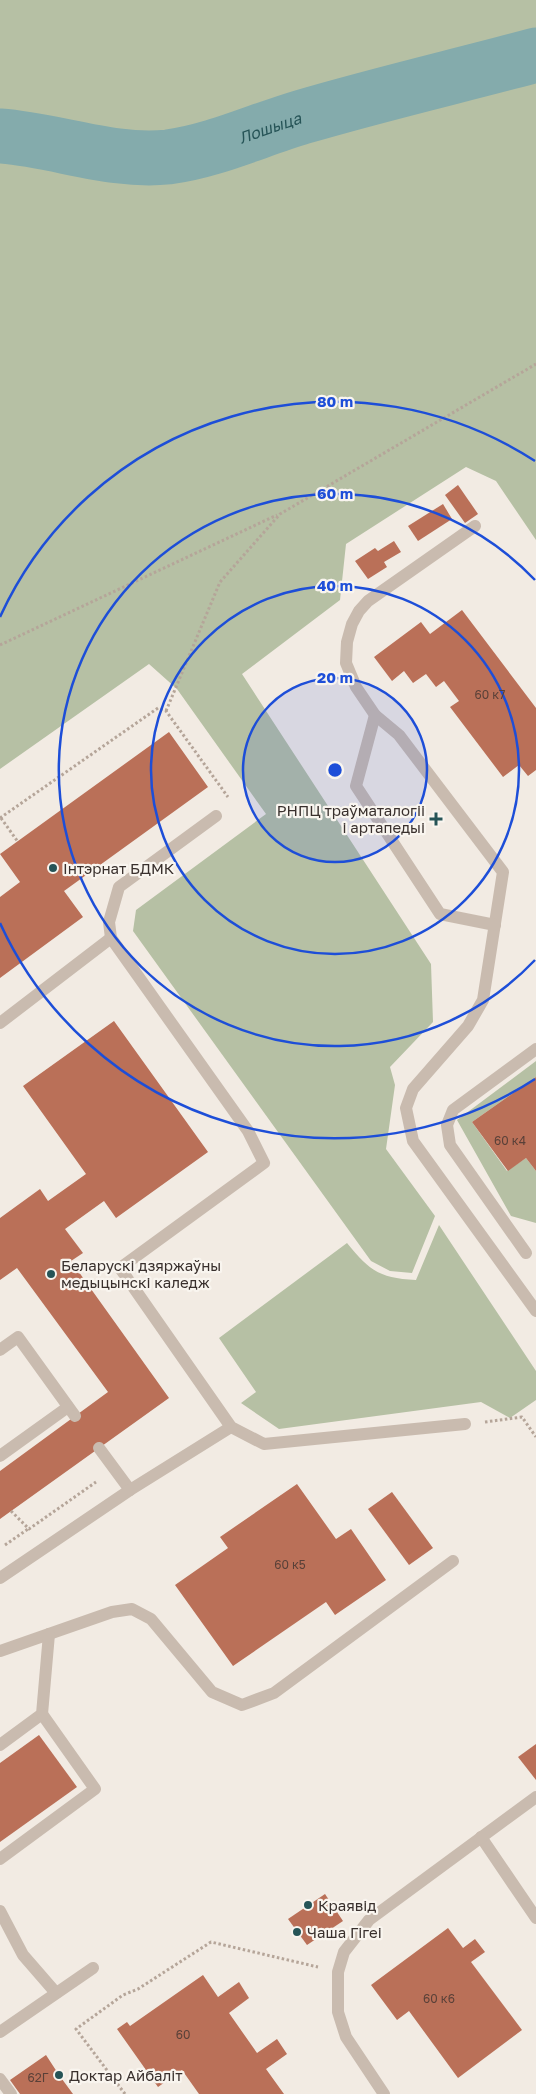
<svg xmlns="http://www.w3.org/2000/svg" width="536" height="2094" font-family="'Golos Text',sans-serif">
<rect width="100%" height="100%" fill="#f2ebe3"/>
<!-- green -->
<g fill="#b6c0a4">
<path d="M0 0H536V540L496 481 466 467 346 544 340 600 242 674 431 964 433 1022 390 1067 395 1085 386 1149 435 1216 412 1273 390 1271 371 1261 133 931 136 910 266 814 177 689 149 664 0 769Z"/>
<path d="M536 1061V1077L472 1122 507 1171 526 1158 536 1171V1223L511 1216 457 1120Z"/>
<path d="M439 1225 536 1371V1400L510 1418 481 1402 279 1429 241 1403 256 1392 219 1338 347 1243C370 1271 379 1278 416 1280Z"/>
</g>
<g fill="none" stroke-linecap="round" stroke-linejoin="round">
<!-- river -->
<path stroke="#84abac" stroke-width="55" id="s1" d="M0 136C56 140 112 163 168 157 214 151 258 130 302 117 380 94 458 76 536 55"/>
</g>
<!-- building -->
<g fill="#ba7058">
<path d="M458 485 478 514 465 523 445 495Z"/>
<path d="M443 504 452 519 418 541 408 526Z"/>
<path d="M394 541 401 552 384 562 387 567 368 579 355 561 375 548 378 551Z"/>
<path d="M462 610 536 708V770L528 776 519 765 503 777 450 707 459 701 444 681 436 687 426 674 413 683 404 671 392 681 374 657 421 622 430 634Z"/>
<path d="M169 732 208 787 64 891 83 917 0 978V897L20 882 0 854Z"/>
<path d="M114 1021 208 1152 116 1218 104 1201 65 1229 83 1253 71 1261 169 1398 0 1519V1471L108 1392 17 1268 0 1280V1218L40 1189 48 1201 86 1174 23 1086Z"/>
<path d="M536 1077V1171L526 1158 508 1171 472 1122Z"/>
<path d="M297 1484 336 1539 351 1529 386 1580 335 1615 326 1602 233 1666 175 1585 228 1548 220 1537Z"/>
<path d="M392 1492 433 1548 409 1565 368 1509Z"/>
<path d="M39 1735 77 1787 0 1842V1763Z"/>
<path d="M536 1744V1780L518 1757Z"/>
<path d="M325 1894 343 1921 307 1945 288 1919Z"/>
<path d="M448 1928 463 1948 475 1939 485 1952 471 1962 522 2030 458 2078 409 2011 397 2020 371 1985Z"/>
<path d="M203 1975 218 1997 239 1982 249 1998 229 2013 257 2053 277 2039 287 2054 266 2069 284 2094H199L182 2070 158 2087 117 2029 127 2022 130 2026Z"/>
<path d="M46 2055 59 2075 73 2094H20L10 2080Z"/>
</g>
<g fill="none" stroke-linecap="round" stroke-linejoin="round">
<!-- path -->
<g stroke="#b5a599" stroke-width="3" stroke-dasharray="2.5 2.5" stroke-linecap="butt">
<path d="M0 645 277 515"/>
<path d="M166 711 220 582 280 514 536 364"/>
<path d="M0 818 158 708 166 711 228 797"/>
<path d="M1 818 18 842"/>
<path d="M485 1422 522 1417 536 1437"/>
<path d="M11 1511 29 1529 96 1482"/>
<path d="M5 1545 28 1529"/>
<path d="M125 2094 76 2029 123 1995 138 1989 211 1942 318 1967"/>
</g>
<!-- service -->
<g stroke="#c9bbaf" stroke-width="12">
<path d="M475 526 368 601 359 611 352 624 347 642 346 663 356 687 375 715 399 735 503 872 483 1000 468 1026 413 1089 406 1108 413 1141 536 1311"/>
<path d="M375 715 356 786 440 914 495 925"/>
<path d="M216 816 119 887 109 922 111 938 248 1131 264 1163 120 1268 231 1427 264 1444 465 1424"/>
<path d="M0 1023 111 938"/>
<path d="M526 1253 450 1145 447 1125 453 1110 536 1049"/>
<path d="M0 1350 18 1337 75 1416"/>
<path d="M99 1448 130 1490"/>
<path d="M0 1456 68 1407"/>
<path d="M0 1578 130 1490 231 1427"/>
<path d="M0 1651 112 1612 132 1609 151 1619 212 1692 242 1705 274 1693 453 1561"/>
<path d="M0 1745 42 1714 49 1634"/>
<path d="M481 1837 536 1918"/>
<path d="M0 1859 95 1789 42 1714"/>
<path d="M0 1911 23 1955 56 1993"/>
<path d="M0 2032 93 1968"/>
<path d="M0 2079 11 2094"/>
<path d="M384 2094 346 2037 338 2012V1972L344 1952 369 1920 536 1797"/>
</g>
</g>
<!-- distance rings -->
<circle cx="335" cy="770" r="92" fill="#1d4ed8" fill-opacity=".12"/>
<g fill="none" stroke="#1d4ed8" stroke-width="2.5">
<circle cx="335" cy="770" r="92"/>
<circle cx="335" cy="770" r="184"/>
<path d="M535 960A276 276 0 1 1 535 580"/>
<path d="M535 1079A368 368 0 0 1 0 923M0 617A368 368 0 0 1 535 461"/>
</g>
<!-- markers -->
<g fill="#265457" stroke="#f9f5ef" stroke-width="2">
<path d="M433.5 811.5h5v5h5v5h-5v5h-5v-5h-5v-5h5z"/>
<circle cx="53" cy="868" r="5"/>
<circle cx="51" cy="1274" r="5"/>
<circle cx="308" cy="1905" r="5"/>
<circle cx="297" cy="1932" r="5"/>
<circle cx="59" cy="2075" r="5"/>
</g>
<g text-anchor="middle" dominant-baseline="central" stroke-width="4.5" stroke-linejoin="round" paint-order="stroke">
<!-- number labels -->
<g font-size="12" fill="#594038">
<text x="490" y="694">60 к7</text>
<text x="510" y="1140">60 к4</text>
<text x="290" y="1564">60 к5</text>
<text x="439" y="1998">60 к6</text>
<text x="183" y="2034">60</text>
<text x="38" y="2077">62Г</text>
</g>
<!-- poi labels -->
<g font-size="15" fill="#39302d" stroke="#f9f5ef" text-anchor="start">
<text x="425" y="810" text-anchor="end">РНПЦ траўматалогіі<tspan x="425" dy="17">і артапедыі</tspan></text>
<text x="63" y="868">Інтэрнат БДМК</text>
<text x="61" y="1265">Беларускі дзяржаўны<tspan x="61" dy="17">медыцынскі каледж</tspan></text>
<text x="318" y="1905">Краявід</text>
<text x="307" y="1932">Чаша Гігеі</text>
<text x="69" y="2075">Доктар Айбаліт</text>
</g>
<!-- water labels -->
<g font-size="16" font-style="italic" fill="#265457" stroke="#f9f5ef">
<text stroke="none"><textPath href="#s1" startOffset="276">Лошыца</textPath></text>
</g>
</g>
<circle cx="335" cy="770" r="8" fill="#1d4ed8" stroke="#f9f5ef" stroke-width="2.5"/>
<g font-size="15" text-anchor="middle" font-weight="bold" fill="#1d4ed8" stroke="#f9f5ef" stroke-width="4.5" stroke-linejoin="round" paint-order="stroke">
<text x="335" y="407">80 m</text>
<text x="335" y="499">60 m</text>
<text x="335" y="591">40 m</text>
<text x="335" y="683">20 m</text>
</g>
</svg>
